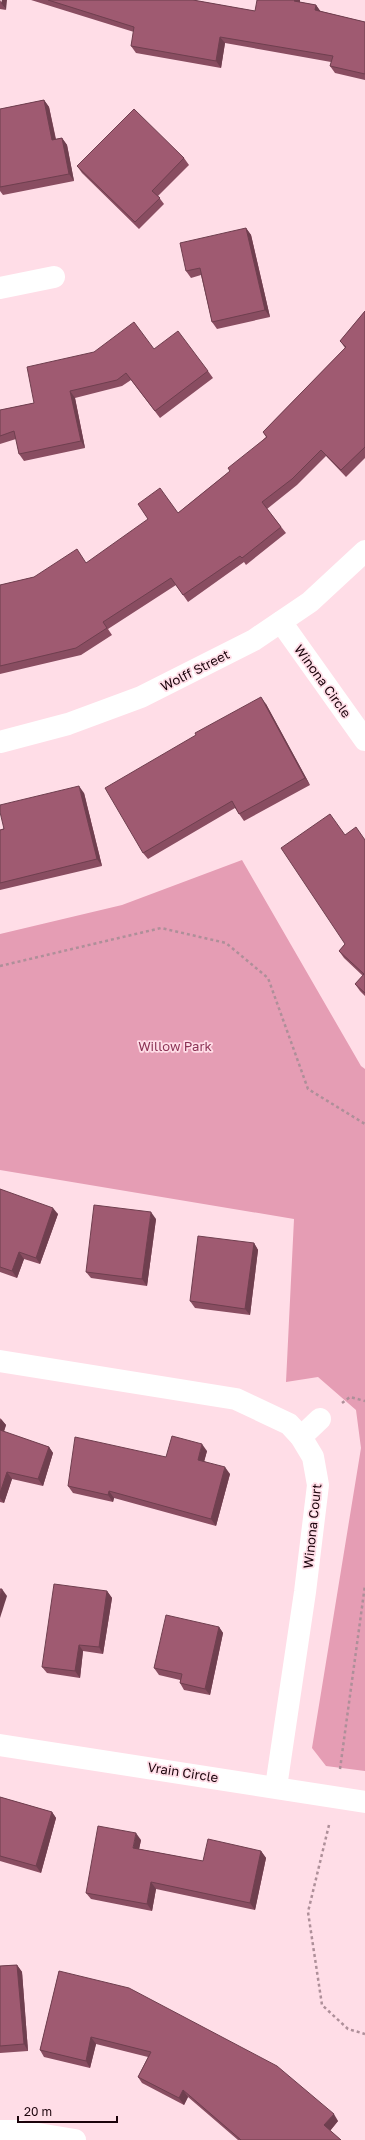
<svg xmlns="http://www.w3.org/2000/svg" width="365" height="2140" font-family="'Golos Text',sans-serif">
<rect width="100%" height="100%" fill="#ffdde7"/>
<!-- green -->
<path fill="#e59db4" d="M242 860 361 1066 365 1069V1771L326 1766 312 1748 361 1448 356 1410 318 1377 286 1382 294 1219 0 1170V934L122 905Z"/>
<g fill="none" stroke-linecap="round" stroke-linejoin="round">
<!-- path -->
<g stroke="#ae8f99" stroke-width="2.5" stroke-dasharray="3 3" stroke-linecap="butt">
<path d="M0 966 161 928 226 943 268 978 308 1089 365 1124"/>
<path d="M342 1403 350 1397 365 1401"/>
<path d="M340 1769 365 1585"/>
<path d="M329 1825 308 1912 322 2005 348 2029 365 2034"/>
</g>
<!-- street -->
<g stroke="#fff" stroke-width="22">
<path d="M0 288 54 277"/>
<path d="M281 622 365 740"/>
<path d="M0 742 68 724 141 697 254 640 310 602 365 551"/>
<path d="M0 1361 236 1399 289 1424 301 1437 313 1457 318 1485 305 1592 276 1787"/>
<path d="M301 1437 320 1419"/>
<path d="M0 1745 365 1802"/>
<path d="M0 2131H20L75 2140"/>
</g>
</g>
<!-- wall -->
<g fill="#894d61">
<path d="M0 0 6 10 0 9Z"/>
<path d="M31 0H193L255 11 300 0V2L316 5 320 11 365 22V80L335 73 330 66 331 62 225 43 221 68 136 53 131 46 134 32Z"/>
<path d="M44 100 49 107 56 139 62 138 67 145 74 181 3 195 0 191V109Z"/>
<path d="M184 158 189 165 158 196 164 204 139 229 82 173 77 166Z"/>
<path d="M246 228 251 235 270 317 217 329 212 322 201 275 191 278 186 271Z"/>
<path d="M365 311V458L346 477 326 456 297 485 267 509 286 533 246 565 244 562 188 602 176 585 108 629 112 635 81 655 0 674V585L34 577 86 563 178 513 230 471 266 437 263 432 345 348 340 341Z"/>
<path d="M154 349 208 371 213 378 160 418 131 380 122 386 75 398 85 448 24 461 19 454 16 439 0 444V410L34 403Z"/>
<path d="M266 704 310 785 244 821 235 808 148 859 143 853Z"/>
<path d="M84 793 102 866 0 890V830Z"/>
<path d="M365 840V996L360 991 355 984 363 976 344 958 339 951 345 944Z"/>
<path d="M0 1189 58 1214 40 1264 24 1259 17 1278 0 1272Z"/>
<path d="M156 1219 147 1286 91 1278 86 1272Z"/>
<path d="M254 1243 258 1250 250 1315 195 1308 190 1301Z"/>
<path d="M0 1418 6 1425 4 1432 49 1447 53 1453 43 1486 12 1479 4 1503 0 1502Z"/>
<path d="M207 1451 204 1461 230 1474 216 1526 114 1498 113 1502 73 1493 68 1486 166 1457Z"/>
<path d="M107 1591 112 1598 103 1654 83 1651 80 1678 47 1673 42 1667Z"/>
<path d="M219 1627 223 1633 210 1695 184 1690 180 1683V1680L159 1675 154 1668Z"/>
<path d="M0 1797 52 1812 56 1818 41 1873 0 1861Z"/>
<path d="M141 1840 139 1849 203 1861 261 1851 266 1858 255 1910 156 1889 152 1911 91 1899 86 1893Z"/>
<path d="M17 1965 22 1972 28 2051 0 2053V1966Z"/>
<path d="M59 1971 338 2121 330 2131 341 2140H238L188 2097 184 2105 142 2083 138 2077 148 2057 96 2044 90 2068 44 2057 40 2050Z"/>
</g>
<!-- shaded-wall -->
<g fill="#6f3f4f">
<path d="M2 0H7L6 10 1 3Z"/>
<path d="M295 0H300L299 7 294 1Z"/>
<path d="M316 5 321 12 315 10Z"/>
<path d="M220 37 225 43 221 68 216 61Z"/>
<path d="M44 100 49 107 57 146 52 140Z"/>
<path d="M62 138 67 145 74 181 69 174Z"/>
<path d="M246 228 251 235 270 317 265 310Z"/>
<path d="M70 391 75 398 85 448 81 441Z"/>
<path d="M261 697 266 704 310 785 305 778Z"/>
<path d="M79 786 84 793 102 866 97 859Z"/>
<path d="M53 1208 58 1214 40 1264 36 1258Z"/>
<path d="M151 1212 156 1219 147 1286 142 1279Z"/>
<path d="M254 1243 258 1250 250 1315 245 1309Z"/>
<path d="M19 1252 24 1259 17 1278 12 1271Z"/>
<path d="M1 1419 6 1425 2 1436 0 1433V1422Z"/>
<path d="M202 1444 207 1451 203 1466 198 1460Z"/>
<path d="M49 1447 53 1453 43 1486 38 1479Z"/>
<path d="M225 1467 230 1474 216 1526 211 1519Z"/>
<path d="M7 1472 12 1479 4 1503 0 1498V1493Z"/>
<path d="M109 1491 114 1498 113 1502 108 1495Z"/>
<path d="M2 1589 7 1596 0 1618V1597Z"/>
<path d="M107 1591 112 1598 103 1654 99 1647Z"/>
<path d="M219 1627 223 1633 210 1695 205 1689Z"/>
<path d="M79 1645 83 1651 80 1678 75 1671Z"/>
<path d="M52 1812 56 1818 41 1873 36 1866Z"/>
<path d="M136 1833 141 1840 138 1854 133 1848Z"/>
<path d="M261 1851 266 1858 255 1910 250 1903Z"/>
<path d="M151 1882 156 1889 152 1911 147 1904Z"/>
<path d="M17 1965 22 1972 28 2051 24 2044Z"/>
<path d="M91 2037 96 2044 90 2068 86 2061Z"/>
<path d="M183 2090 188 2097 184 2105 179 2098Z"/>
<path d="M334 2114 338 2121 329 2132 324 2125Z"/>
</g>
<!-- building -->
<g fill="#9f5a71" stroke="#6f3f4f">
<path d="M48 0H193L255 11 257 0H295L294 1 316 5 315 10 365 22V74L330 66 333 56 220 37 216 61 131 46 134 27Z"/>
<path d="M44 100 52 140 62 138 69 174 0 187V109Z"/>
<path d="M134 109 184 158 152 191 160 198 135 222 77 166Z"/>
<path d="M246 228 265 310 212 322 200 268 186 271 180 243Z"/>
<path d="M365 311V447L341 470 321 450 292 479 262 502 281 527 242 558 240 556 183 595 171 578 103 622 107 628 76 648 0 666V585L34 577 77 549 86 563 148 519 138 504 160 488 178 513 230 471 228 468 267 437 263 432 346 347 340 341Z"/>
<path d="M134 322 154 349 178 331 208 371 155 411 126 373 117 380 70 391 81 441 19 454 14 431 0 436V410L34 403 27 367 94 352Z"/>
<path d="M261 697 305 778 239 814 232 801 143 853 105 788 196 735 195 733Z"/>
<path d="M79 786 97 859 0 883V830L4 829 0 812V805Z"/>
<path d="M330 814 345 835 356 827 365 840V993L355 984 364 974 339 951 345 944 281 848Z"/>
<path d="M0 1189 53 1208 36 1258 19 1252 12 1271 0 1267Z"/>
<path d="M94 1205 151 1212 142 1279 86 1272Z"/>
<path d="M198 1236 254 1243 245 1309 190 1301Z"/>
<path d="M0 1430 49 1447 38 1479 7 1472 0 1493Z"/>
<path d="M172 1436 202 1444 198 1460 225 1467 211 1519 109 1491 108 1495 68 1486 75 1437 166 1457Z"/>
<path d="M54 1584 107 1591 99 1647 79 1645 75 1671 42 1667Z"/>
<path d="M0 1589H2L0 1597Z"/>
<path d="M166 1615 219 1627 205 1689 180 1683 182 1674 154 1668Z"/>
<path d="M0 1797 52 1812 36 1866 0 1856Z"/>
<path d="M98 1826 136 1833 133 1848 203 1861 208 1839 261 1851 250 1903 151 1882 147 1904 86 1893Z"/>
<path d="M17 1965 24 2044 0 2046V1966Z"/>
<path d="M59 1971 129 1988 277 2066 334 2114 324 2125 341 2140H241L183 2090 179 2098 138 2077 151 2052 91 2037 86 2061 40 2050Z"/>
</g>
<g text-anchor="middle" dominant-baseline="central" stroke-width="3.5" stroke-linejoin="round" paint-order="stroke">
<!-- street labels -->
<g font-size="13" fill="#1b030b" stroke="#ffdde7">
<text transform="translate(195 670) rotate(-27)">Wolff Street</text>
<text transform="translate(323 681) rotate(54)">Winona Circle</text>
<text transform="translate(312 1526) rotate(-84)">Winona Court</text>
<text transform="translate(183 1772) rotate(9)">Vrain Circle</text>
</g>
<!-- park labels -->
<g font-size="13" fill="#8c3456" stroke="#ffdde7">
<text x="175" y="1046">Willow Park</text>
</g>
</g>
<!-- scale -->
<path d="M18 2116v6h99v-6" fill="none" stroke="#1b030b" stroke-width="2"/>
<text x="24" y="2116" font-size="12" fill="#1b030b" stroke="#ffdde7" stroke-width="3" paint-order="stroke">20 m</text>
</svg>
